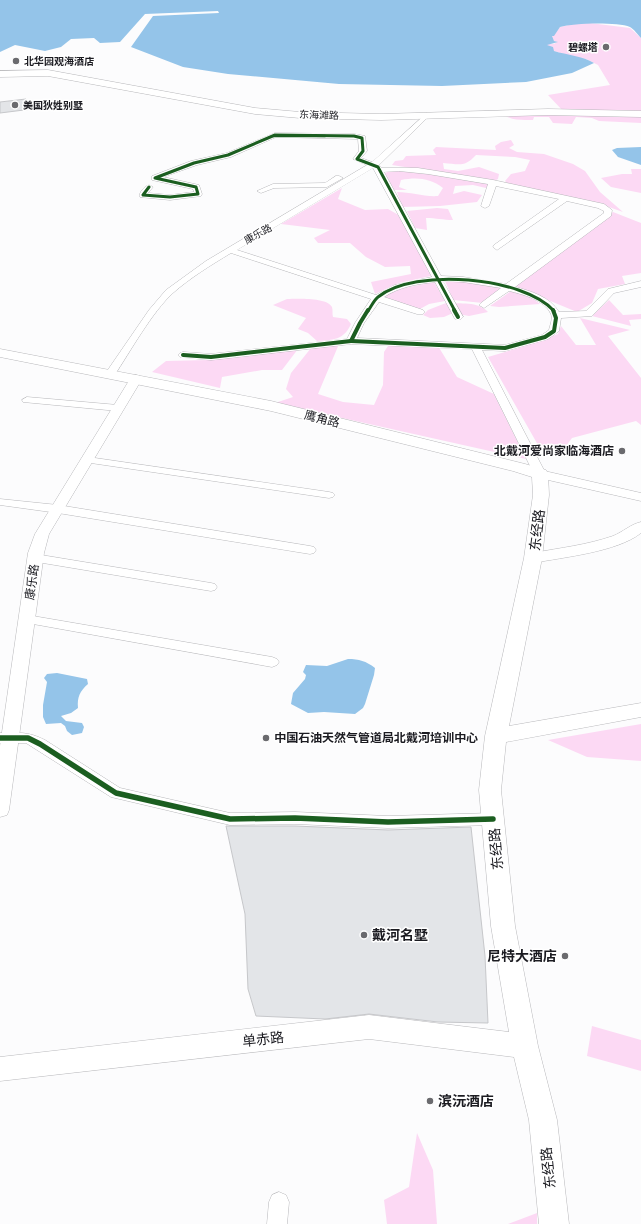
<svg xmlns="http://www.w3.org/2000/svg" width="641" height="1224" font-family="Arial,'Noto Sans SC',sans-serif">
<rect width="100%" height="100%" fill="#fcfcfd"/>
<!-- green -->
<g fill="#fcd9f4">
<path d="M590 23 630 28 641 38V114L564 112 548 95 610 85 598 65 586 59 573 57 554 51 545 44H554L557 42 554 41 551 36 554 35 560 27 573 24Z"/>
<path d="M502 114 641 115V123L599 121 592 118 576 117 572 124 553 123 549 117H534L533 120C521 120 512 121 502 114Z"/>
<path d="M511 140 514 145 509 148 517 152 544 154 573 164 585 171 600 192 623 212 603 205 509 185 505 181 511 174 525 171 530 160 515 157 476 155C464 168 459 164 443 163L444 169 458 171 479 167 499 174 498 179 494 181 392 165 395 161 403 160 406 156 436 155 433 150 436 147 496 150 495 146 501 142Z"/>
<path d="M631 169H641V193L611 187 601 178 622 174H632Z"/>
<path d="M393 170 411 171 489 184 486 188 473 185 455 186 453 194 464 191 482 195 477 202 440 206 402 207 397 192C411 192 424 197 438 196L443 188C430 178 417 177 401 180L399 187 407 190H394L385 173Z"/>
<path d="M342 188 338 199 365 210 388 209 402 217 431 276 399 283 375 294 371 282 411 274 410 266 385 267 366 257 350 243H318L314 238 330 230 281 224Z"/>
<path d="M437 208 448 209 453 220C443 220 436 218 426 218L427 230 415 228 407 211Z"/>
<path d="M613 212 641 223V273L622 276 625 284 598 289 592 303 577 312 514 286Z"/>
<path d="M445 281H463L503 287 483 303 453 300Z"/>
<path d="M434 282 445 301 429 304 420 309 381 297 399 289Z"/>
<path d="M511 291 529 296 540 304 499 307 490 306Z"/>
<path d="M287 299C297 299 326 297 332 307 333 310 332 314 333 317L347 319 351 324C344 340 333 340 317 341L308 333 298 329 306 318 273 305Z"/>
<path d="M609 300 623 315 641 314V319L629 320 631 326 592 316Z"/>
<path d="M446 303C460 304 478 301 488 312L469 316 453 313 444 317 430 318 423 315 428 310Z"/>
<path d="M580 318 630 330 608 336 641 378V425L636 421 572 438 566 446 538 445 488 357 522 347 558 334 561 326 576 345H596Z"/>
<path d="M390 343 438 346 457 377 494 394 526 459 275 403 293 397 286 389 291 373 311 348 339 344 318 394 343 402 374 405 383 385 384 352Z"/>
<path d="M298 349 282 370H262L222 377 220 388 152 372 166 361 207 360Z"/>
<path d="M641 724V761L587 757 548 740Z"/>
<path d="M592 1026 641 1040V1071L587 1056Z"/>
<path d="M417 1133 433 1170 437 1224H387L384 1200 409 1187Z"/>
<path d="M537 1213V1224H508Z"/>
</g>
<!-- water -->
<g fill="#94c4e9">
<path d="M0 0H641V38C638 35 634 29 630 27 617 22 574 23 560 27L554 36H552L554 41 558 42 547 45 553 47 554 51C567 55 583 56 594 63L572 73 526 82 442 86 339 84 228 74 183 67 131 47 153 16 219 13 218 11 145 14 120 42 100 43 94 38 71 39 61 47 45 51 15 45 0 52Z"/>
<path d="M641 147V165L618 157 612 150 617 148Z"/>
<path d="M348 659C359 659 366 661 375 668L374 675 365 704 363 708 355 714 324 712 308 713 291 704 293 693 305 679 306 675 303 672 306 665 327 666Z"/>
<path d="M57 673 87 679 88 684C80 691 77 697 78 708L71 713 61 716 66 721 82 723 84 727 82 733 72 735 67 731 65 726 61 723 46 724 43 717V705L47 682 44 678 47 674Z"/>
</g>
<!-- building -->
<g fill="#e3e5e8" stroke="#c6c7ca">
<path d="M26 99 32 109 0 113V102Z"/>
<path d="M226 826H295L388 830 471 827 485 956 488 1023 438 1022 369 1014 325 1019 256 1016 248 989 245 914Z"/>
</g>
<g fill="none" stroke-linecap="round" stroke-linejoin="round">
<defs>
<g id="minor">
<path d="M427 113 430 115 429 116 379 165 382 168H418L493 180 604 204 612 210 611 216 515 287C531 291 550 297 559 312L586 311 608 289 641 281V287L614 293 592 316 561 318 559 331 548 339 505 351 482 350 546 474 544 476H536L534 474 472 349 351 344 211 360 180 357 178 355 180 353 183 352 211 354 347 339 355 323 371 299 231 253C211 265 190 278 173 293 152 312 130 352 114 376H106L105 374 149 310 166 290 206 261 367 165 353 159 359 151 358 139 276 137 231 157 197 165 163 177 199 185 202 194 201 196 170 200 140 197C138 193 145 186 149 185L153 187 148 193 170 195 194 192 193 189 152 180V176L191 161 227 153 275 133 354 134 365 136 367 151 361 158 372 162ZM373 168 432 277 395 285 376 295 237 250ZM399 171 428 174 488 184 481 206 485 208 489 206 496 186 559 199 494 245 493 247 497 250 567 201 598 208 604 211V213L506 284 463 277 441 276 384 172ZM443 281 463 282 501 288 481 303 479 305 484 308 509 291C522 294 545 300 551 314 553 319 550 325 549 330L542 335 505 345 357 338 364 323 379 302 417 314H423L425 312 423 310 384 297C399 287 417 284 435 282L455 319H461L463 317Z"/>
<path d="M336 176H339L343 178 327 187 274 188 261 193 257 191 273 184 325 183Z"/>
<path d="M27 397 118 405 123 408 118 411 23 402 22 400Z"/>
<path d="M88 457 329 492 333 493 335 495 333 497 329 498 84 462 82 460 84 458Z"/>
<path d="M0 499 58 505 310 546 314 547 316 550 314 553 310 554 58 513 0 505Z"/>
<path d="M35 554 211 583 215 584 217 587 215 590 211 591 31 561 29 558 31 555Z"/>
<path d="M27 615 272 657 277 659 279 662 277 665 272 667 22 622 20 619 22 616Z"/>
<path d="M0 733C19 733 27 731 45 740L120 788 230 813 295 812 388 816 493 813 498 815 501 819 498 823 493 825 388 828 295 824 230 825 111 797 26 743H0Z"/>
<path d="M279 1192 286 1195 289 1202 287 1224H267L269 1202 272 1195Z"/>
</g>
<g id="tertiary">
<path d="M136 375 140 376 142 379 49 534 44 553 9 810 7 815 0 817V746L28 553 35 534 130 379 132 376Z"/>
<path d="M540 470 641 493V501L535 477 533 474 535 471Z"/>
<path d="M641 522V533C617 552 564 557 533 563L528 561 525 558 528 555 533 553C560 548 587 545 613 536 623 532 631 524 641 522Z"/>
</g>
<g id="secondary">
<path d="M48 70 255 108 300 112 381 114 548 109 641 111V117L548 115 381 120 300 118 255 114 48 76 0 77V71Z"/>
<path d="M0 349 271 401 525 464 546 470 548 474 549 495 542 558 509 726 641 703V717L506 742 501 790 515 926 538 1046 557 1120 569 1224H539L529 1120 514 1057 369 1039 0 1081V1057L369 1015 509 1032 491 926 479 790 485 736 524 558 533 495 532 477 513 471 271 411 0 357Z"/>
</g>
</defs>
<!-- minor casing -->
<use href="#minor" stroke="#b8b8bb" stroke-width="1"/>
<!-- tertiary casing -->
<use href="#tertiary" stroke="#b8b8bb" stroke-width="1"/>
<!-- secondary casing -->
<use href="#secondary" stroke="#b8b8bb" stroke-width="1"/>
<!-- minor -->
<use href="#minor" fill="#fff" fill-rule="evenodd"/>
<!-- tertiary -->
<use href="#tertiary" fill="#fff" fill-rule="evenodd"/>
<!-- secondary -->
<use href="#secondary" fill="#fff" fill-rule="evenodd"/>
<defs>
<path id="cycleway-far3" d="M274 136H325"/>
<g id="cycleway-far2">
<path d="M149 187 143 195 170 197 198 194 196 187 155 178 194 163 228 155 275 135 354 136 362 138 363 151 357 159 378 167 455 311"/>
<path d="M368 311C371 307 374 300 378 297 415 267 524 277 554 311"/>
</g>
<g id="cycleway-far1">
<path d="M454 310 458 317"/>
<path d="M351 341 505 348 545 337 554 331 556 318 553 310"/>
<path d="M351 341 360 323 368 310"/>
<path d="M183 355 211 357 351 341"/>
</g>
<path id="cycleway" d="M0 738H28L40 744 116 793 230 819 295 818 388 822 493 819"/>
</defs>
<!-- cycleway-far3 casing -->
<use href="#cycleway-far3" stroke="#fff" stroke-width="3.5"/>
<!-- cycleway-far2 casing -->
<use href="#cycleway-far2" stroke="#fff" stroke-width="4.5"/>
<!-- cycleway-far1 casing -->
<use href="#cycleway-far1" stroke="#fff" stroke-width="6"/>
<!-- cycleway casing -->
<use href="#cycleway" stroke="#fff" stroke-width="8"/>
<!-- cycleway-far3 -->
<use href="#cycleway-far3" stroke="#1b5e20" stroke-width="2.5"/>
<!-- cycleway-far2 -->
<use href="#cycleway-far2" stroke="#1b5e20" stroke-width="3"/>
<!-- cycleway-far1 -->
<use href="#cycleway-far1" stroke="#1b5e20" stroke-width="4"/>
<!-- cycleway -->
<use href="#cycleway" stroke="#1b5e20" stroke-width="5.5"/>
</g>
<!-- markers -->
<g fill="#6a6a6e" stroke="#fff" stroke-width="1.5">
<circle cx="606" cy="47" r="4"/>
<circle cx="16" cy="61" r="4"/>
<circle cx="15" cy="105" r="4"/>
<circle cx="622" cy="451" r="4"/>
<circle cx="266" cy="738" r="4"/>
<circle cx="364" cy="935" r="4"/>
<circle cx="565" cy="956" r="4"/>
<circle cx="430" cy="1101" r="4"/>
</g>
<g text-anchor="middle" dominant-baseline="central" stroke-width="3" stroke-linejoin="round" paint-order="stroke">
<!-- far-poi labels -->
<g font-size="10" font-weight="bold" fill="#1b1b21" stroke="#fff" text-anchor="start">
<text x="598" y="47" text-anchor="end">碧螺塔</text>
<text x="24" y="61">北华园观海酒店</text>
<text x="23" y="105">美国狄姓别墅</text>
</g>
<!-- far-street labels -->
<g font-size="10" fill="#1b1b21" stroke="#fff">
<text transform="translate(319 115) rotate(2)">东海滩路</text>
<text transform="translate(258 234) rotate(-29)">康乐路</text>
</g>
<!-- street labels -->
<g font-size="12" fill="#1b1b21" stroke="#fff">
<text transform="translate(322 419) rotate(14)">鹰角路</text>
<text transform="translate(32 582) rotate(-82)">康乐路</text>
</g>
<!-- poi labels -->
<g font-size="12" font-weight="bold" fill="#1b1b21" stroke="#fff" text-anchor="end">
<text x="614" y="451">北戴河爱尚家临海酒店</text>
<text x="274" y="738" text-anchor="start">中国石油天然气管道局北戴河培训中心</text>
</g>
<!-- near-street labels -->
<g font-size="14" fill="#1b1b21" stroke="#fff">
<text transform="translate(537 530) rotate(-83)">东经路</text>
<text transform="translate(496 849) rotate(-95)">东经路</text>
<text transform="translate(263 1039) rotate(-6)">单赤路</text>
<text transform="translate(548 1168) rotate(-96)">东经路</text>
</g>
<!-- near-poi labels -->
<g font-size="14" font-weight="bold" fill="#1b1b21" stroke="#fff" text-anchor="start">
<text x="372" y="935">戴河名墅</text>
<text x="557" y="956" text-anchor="end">尼特大酒店</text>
<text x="438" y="1101">滨沅酒店</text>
</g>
</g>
</svg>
